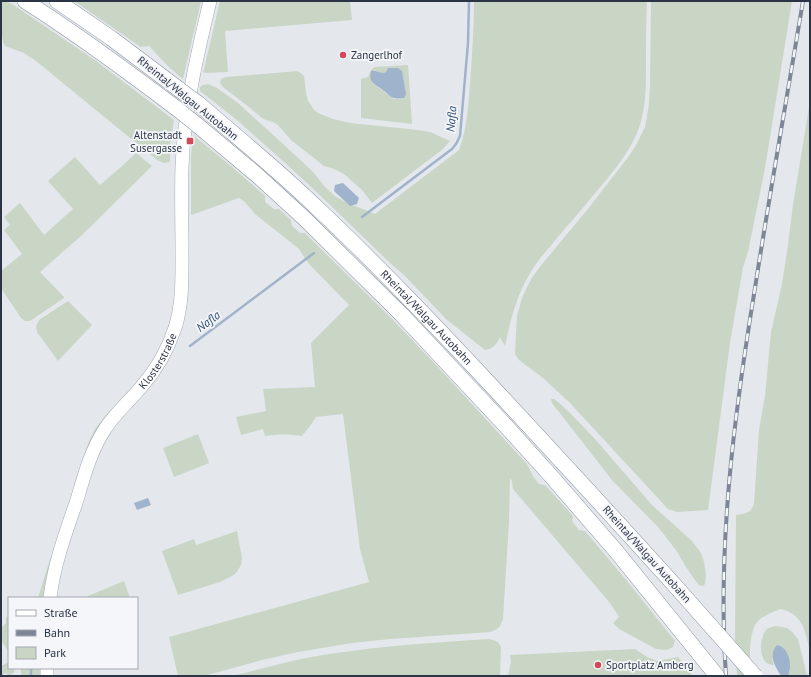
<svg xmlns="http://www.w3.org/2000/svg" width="811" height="677" font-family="'PT Sans',sans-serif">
<rect width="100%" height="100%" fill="#e4e7ec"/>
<!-- green -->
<g fill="#c9d6c5" fill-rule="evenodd">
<path d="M1 1H7L18 8 96 61 174 120 170 144V162L163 163 157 160 36 61 24 53 5 46C0 37 1 12 1 1Z"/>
<path d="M74 1H201L183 79 170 68 149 46 141 47Z"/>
<path d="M220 1H350L352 20 225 31 228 72 205 73 203 72 204 69Z"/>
<path d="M474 1H647C646 22 646 43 646 65 646 87 646 112 637 133 630 150 619 164 607 179 592 197 578 214 562 232 551 246 538 259 529 275 516 297 510 322 505 346L500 337C497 344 493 349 485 350L446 319 405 276 389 262 326 201 293 170 237 120 200 91V87L203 85 208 84 217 88 238 103 294 154 314 173 325 187 336 197 350 204 375 214 459 150C467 129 468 106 470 84 472 56 474 29 474 1Z"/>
<path d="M651 1H792L765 168 748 252 743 267 730 343 708 510 677 512 668 509 570 403 543 378 519 360 515 354 517 316 522 298 527 287 533 276 543 263 587 210 629 156 635 147 645 127 649 104 650 85Z"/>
<path d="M408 65 412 124 361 118V79L368 77 371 70 375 67ZM375 70 381 74 386 72 402 71 404 98 394 99 372 83Z"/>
<path d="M297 71 301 73 304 76 306 93 308 101 315 111 320 114 333 119 350 123 418 130 430 132 450 141 443 149 372 203 362 190 344 174 334 169 324 166 291 140 278 125 273 122 266 120 262 118 249 107 223 87 220 83 221 79 226 77Z"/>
<path d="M810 101V650C804 629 803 614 780 609 773 612 766 615 760 619 747 630 750 661 751 676H737L735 637 736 515C746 513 750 514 754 504L759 430 765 396 771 332 782 284 788 245 793 205Z"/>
<path d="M193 135 232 167 265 196V202L274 209H279L291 220 292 226 300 233H305L314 242 393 320 437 366 527 464 533 476 539 484 545 485 573 516 572 521 579 530 585 531 627 581 675 641 673 647 667 650 656 649 619 629 613 623 619 617 610 603 513 489 512 481 510 478 509 521 503 619 500 626 497 629 491 632 390 639 352 643 298 652 262 660 204 676H178L169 637 369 582 360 549 343 414 316 417 310 426 302 436C289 434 278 434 265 436L263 429 241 435 236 417 266 411 263 389 315 387 311 343 349 305 308 263 299 249 255 214 245 202 239 198 191 215V155Z"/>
<path d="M136 153 152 166 82 235 40 272 64 297V298L30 321H25L21 318 1 288V271L22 254 4 230 10 225 4 217 20 203 44 235 73 209 48 181 75 157 100 185 121 167Z"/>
<path d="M68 301 92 325 58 361 37 332 36 326 39 320Z"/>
<path d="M143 375 76 485H74L89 441 95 429 105 416Z"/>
<path d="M551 399H554L558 402 570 413 595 439 652 505 692 541 701 553 704 562 706 575 705 584 703 586 699 585 695 580 686 567 676 550 658 527 612 480 552 403Z"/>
<path d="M198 434 209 463 174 477 163 448Z"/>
<path d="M72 494H73L45 598H38L45 575Z"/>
<path d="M237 531 242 558 241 565 238 570 235 574 230 577 220 582 178 595 162 551 194 539 196 545Z"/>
<path d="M124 581 130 598H88V596Z"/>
<path d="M9 615V652L1 640V628L6 623V618Z"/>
<path d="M776 626 787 628 792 632 798 639 807 676H788L790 671V665L772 658 774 665C758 666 758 638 767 629 770 627 773 627 776 626Z"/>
<path d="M489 639C495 640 499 642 501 647L500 676H233C256 670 278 664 301 659 363 647 426 643 489 639Z"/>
<path d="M635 649 647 657 657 661 678 657 693 676H508L511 662 510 655Z"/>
<path d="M7 663H9V668H13L15 672 9 676 6 673 1 676V666Z"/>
<rect x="21" y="668" width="21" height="8"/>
</g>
<!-- water -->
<g fill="#9fb4cc">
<path d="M388 68H398L402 71 406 94 404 98C401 98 397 99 394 98 390 97 387 93 384 91 375 84 368 83 371 71 378 70 380 75 386 72Z"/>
<path d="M343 183 359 198 357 204 350 206 334 191 335 185Z"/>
<path d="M148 498 151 505 137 510 134 503Z"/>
<path d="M777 645C789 647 793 666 788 676H781C775 666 768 655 777 645Z"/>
</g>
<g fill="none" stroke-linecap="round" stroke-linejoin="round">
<!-- stream -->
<g stroke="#9fb4cc" stroke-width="2.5">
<path d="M362 217 452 149 456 144 460 136 468 43 469 1"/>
<path d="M190 346 314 253"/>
<path d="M31 668V676"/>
</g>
<defs>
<g id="major">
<path id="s1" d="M50 598C54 564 66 532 77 500 84 476 91 450 105 429 115 413 130 401 142 386 157 369 168 349 175 328 183 303 182 276 182 249 182 222 181 194 182 167 184 111 197 55 210 1"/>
<path d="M47 668V676"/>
</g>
<g id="highway">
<path d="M25 1C77 34 127 71 176 108"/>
<path d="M57 1 111 38 180 90"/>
<path id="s2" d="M199 104C238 138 278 170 315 206 375 262 432 322 488 382 552 451 616 520 678 589"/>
<path d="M196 124 258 176 305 219 402 315 505 425 551 476 616 551 717 676"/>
</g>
</defs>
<!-- major casing -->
<use href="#major" stroke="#a3abb8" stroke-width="14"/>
<!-- highway casing -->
<use href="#highway" stroke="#8b94a3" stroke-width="16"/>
<!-- major -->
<use href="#major" stroke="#fff" stroke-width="13"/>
<!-- highway -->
<use href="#highway" stroke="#fff" stroke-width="15"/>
<defs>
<path id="rail" d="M726 676C717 546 734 416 755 288 770 192 787 97 803 1"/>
</defs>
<!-- rail casing -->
<use href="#rail" stroke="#7d8696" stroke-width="4"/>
<!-- rail -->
<use href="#rail" stroke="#f4f6f9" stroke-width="2.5" stroke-dasharray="8" stroke-linecap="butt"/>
<defs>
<g id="highway-bridge">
<path d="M180 90 199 104"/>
<path d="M176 108 196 124"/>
<path d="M678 589 755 676"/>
</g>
</defs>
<!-- highway-bridge casing -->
<use href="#highway-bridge" stroke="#8b94a3" stroke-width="16" stroke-linecap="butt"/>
<!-- highway-bridge -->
<use href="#highway-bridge" stroke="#fff" stroke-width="15"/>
</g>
<!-- markers -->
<g fill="#d1495b" stroke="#f4f6f9" stroke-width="1.5">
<circle cx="343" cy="55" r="4"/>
<rect x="186" y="137" width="8" height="8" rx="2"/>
<circle cx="598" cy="665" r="4"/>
</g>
<g text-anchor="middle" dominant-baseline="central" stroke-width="3.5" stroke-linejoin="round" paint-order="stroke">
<!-- poi labels -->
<g font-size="11" fill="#2b3445" stroke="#f4f6f9" text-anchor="start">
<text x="351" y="55">Zangerlhof</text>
<text x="182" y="135" text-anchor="end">Altenstadt<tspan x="182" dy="13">Susergasse</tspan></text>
<text x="606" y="665">Sportplatz Amberg</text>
</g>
<!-- street labels -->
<g font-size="11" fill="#2b3445" stroke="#f4f6f9">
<text transform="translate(188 98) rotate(39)">Rheintal/Walgau Autobahn</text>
<text stroke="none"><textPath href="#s2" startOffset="312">Rheintal/Walgau Autobahn</textPath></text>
<text stroke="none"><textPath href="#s1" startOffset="265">Klosterstraße</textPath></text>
<text transform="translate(647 554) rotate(48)">Rheintal/Walgau Autobahn</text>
</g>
<!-- water labels -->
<g font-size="12" font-style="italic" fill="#34527a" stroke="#f4f6f9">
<text transform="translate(451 119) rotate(-85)">Nafla</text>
<text transform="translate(208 321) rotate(-37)">Nafla</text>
</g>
</g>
<!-- border -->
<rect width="811" height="677" fill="none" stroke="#2b3445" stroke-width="4"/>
<!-- legend -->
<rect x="8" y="597" width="130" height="72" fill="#f4f6f9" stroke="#a4a8b1"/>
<rect x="16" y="610" width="20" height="6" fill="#ffffff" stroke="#a4a8b1"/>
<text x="44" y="617" font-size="12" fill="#2b3445">Straße</text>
<rect x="16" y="630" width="20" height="6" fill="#7d8696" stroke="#a4a8b1"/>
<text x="44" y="637" font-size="12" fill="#2b3445">Bahn</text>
<rect x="16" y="647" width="20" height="12" fill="#c9d6c5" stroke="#a4a8b1"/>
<text x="44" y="657" font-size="12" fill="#2b3445">Park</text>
</svg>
